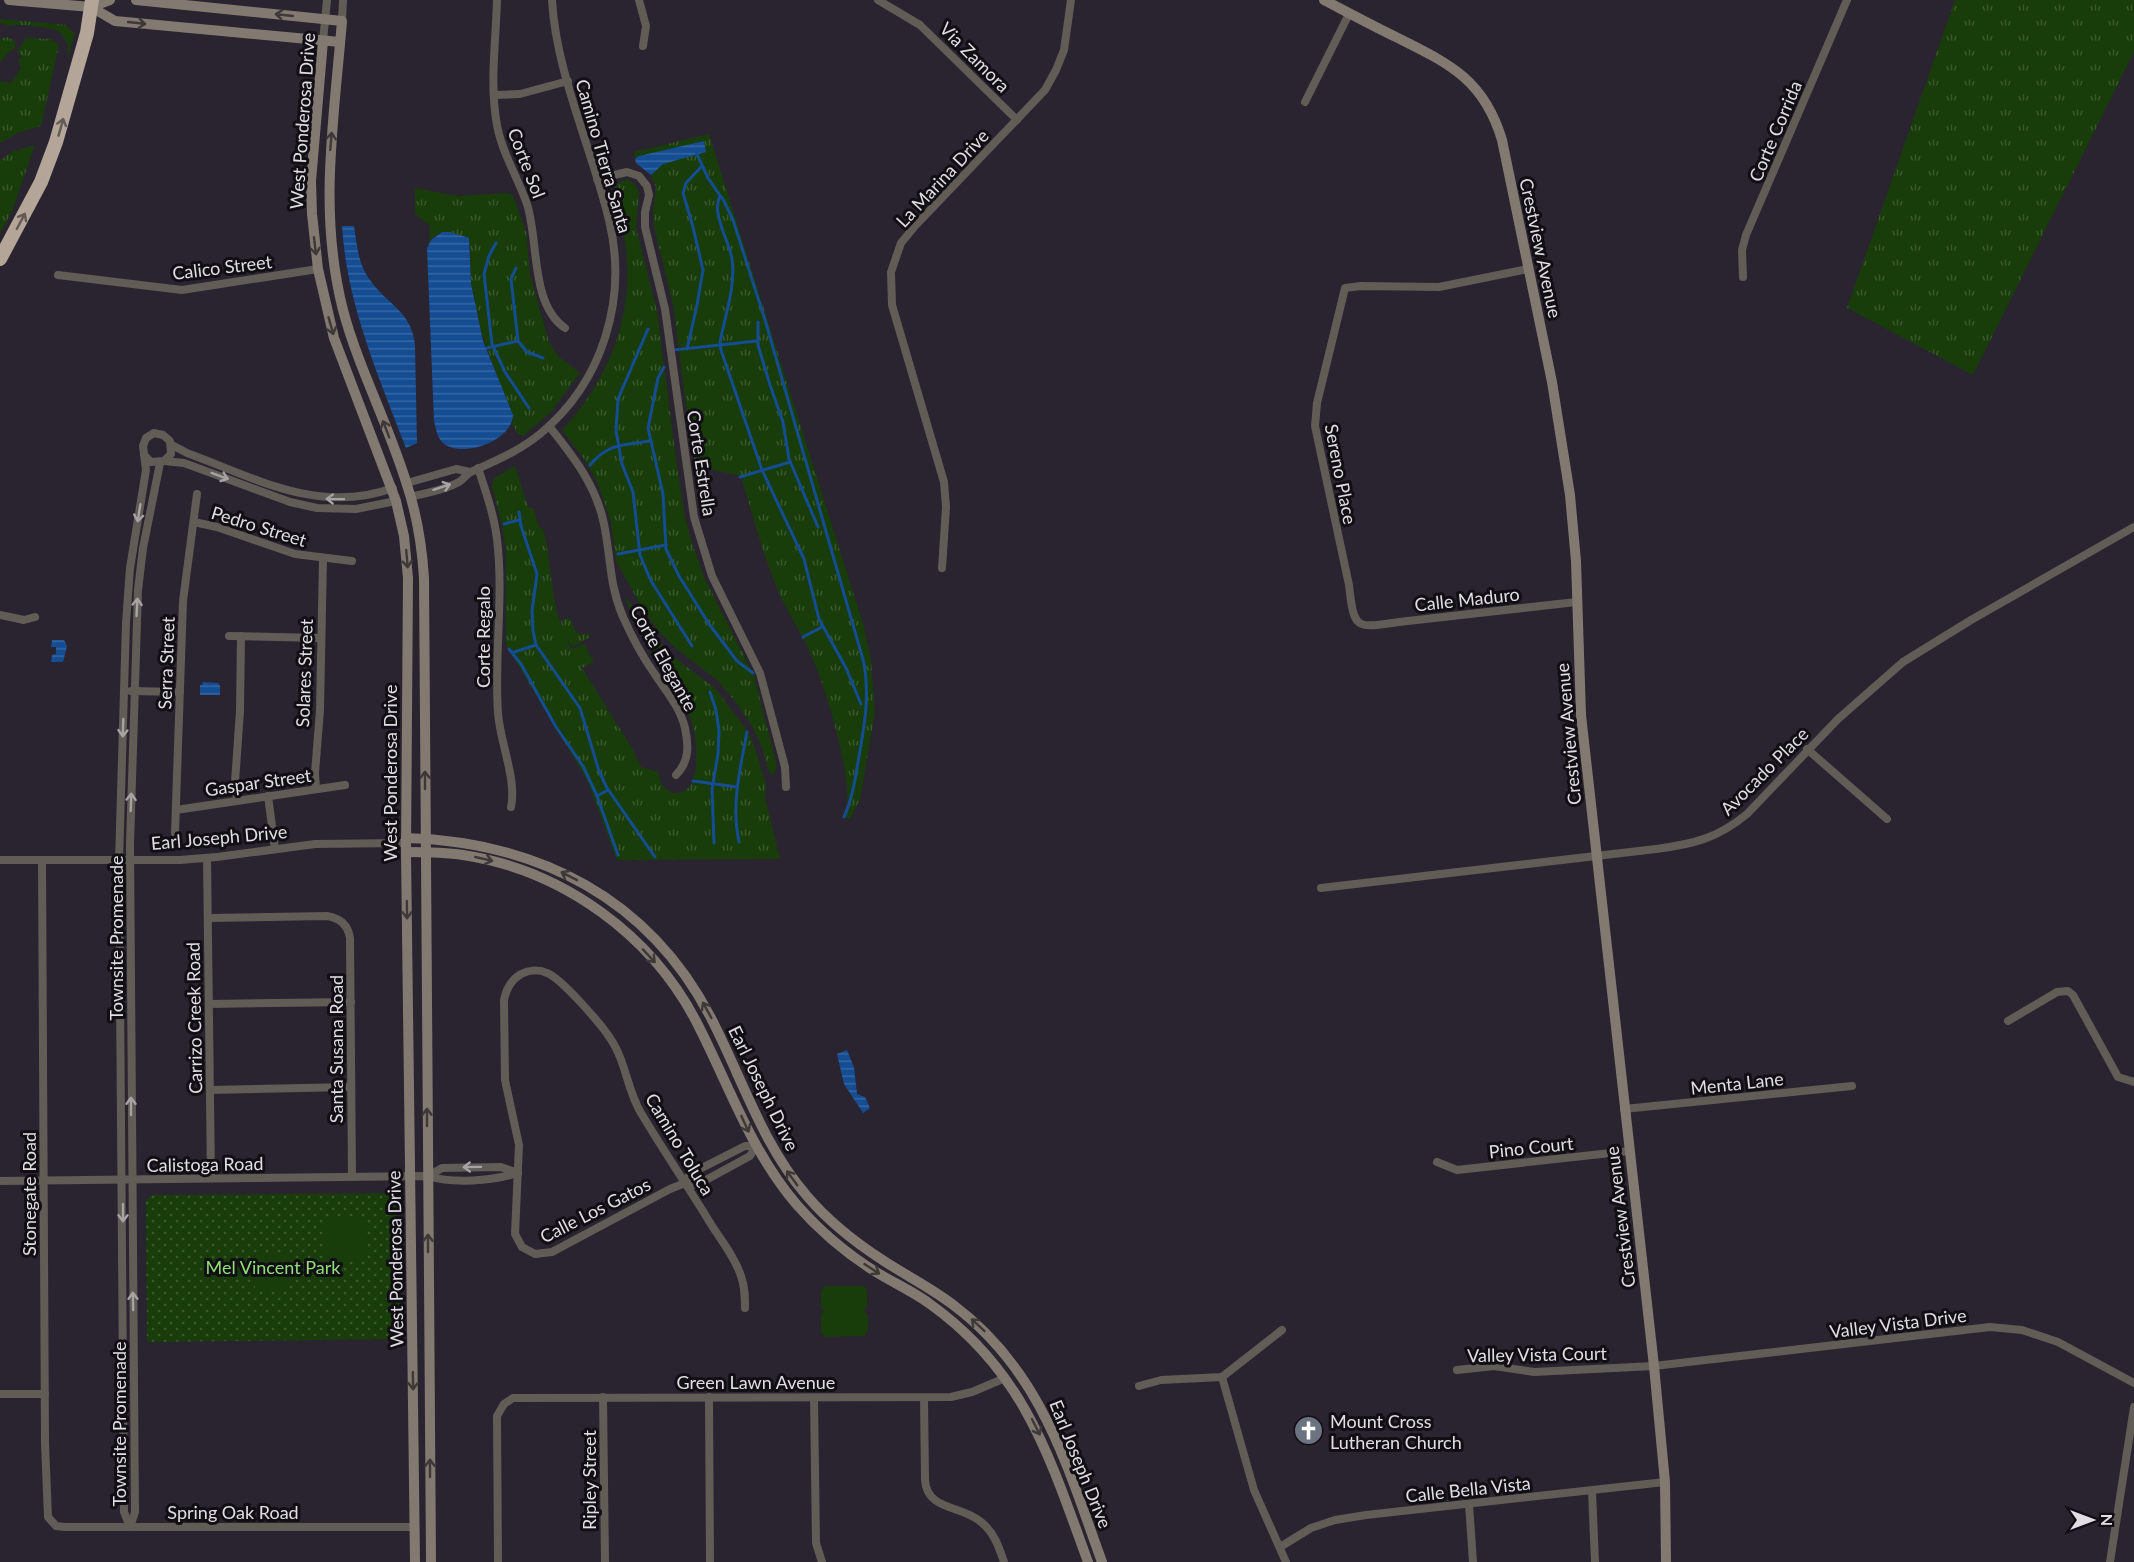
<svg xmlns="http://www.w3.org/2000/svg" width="2134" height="1562" font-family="Lato,sans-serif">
<defs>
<pattern id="grass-tufts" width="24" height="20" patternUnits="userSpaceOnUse" patternTransform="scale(1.5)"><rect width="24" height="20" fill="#183c0a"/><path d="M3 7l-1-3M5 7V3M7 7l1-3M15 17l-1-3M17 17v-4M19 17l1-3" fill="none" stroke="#39582e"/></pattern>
<pattern id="park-dots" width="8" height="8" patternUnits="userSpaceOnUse" patternTransform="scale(1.5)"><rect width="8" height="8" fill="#183c0a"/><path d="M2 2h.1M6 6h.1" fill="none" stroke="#39582e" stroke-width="1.8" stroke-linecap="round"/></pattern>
<pattern id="water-rules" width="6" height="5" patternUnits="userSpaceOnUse" patternTransform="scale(1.5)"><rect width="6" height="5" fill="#154d93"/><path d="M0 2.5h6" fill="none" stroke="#3766a2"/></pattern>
</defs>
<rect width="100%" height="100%" fill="#2a2330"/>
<!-- grass -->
<g fill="url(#grass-tufts)">
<path d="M1955 0H2134V52L1973 375 1847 308Z"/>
<path d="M0 19 66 25 75 34 67 59 68 44 59 31C50 28 19 23 10 26L0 23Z"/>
<path d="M7 37 15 41V48L8 53 0 63V39Z"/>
<path d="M26 38 51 39 59 45 41 126 18 133 0 143V83L2 81 11 83 21 68 18 61 23 55 20 56 17 52Z"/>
<path d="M709 134 864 627 871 660 875 713 860 799 850 819 844 817C858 787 823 680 809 650 798 627 783 605 774 581 761 547 751 511 741 476L694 466 673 304 654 227 653 212 656 187 650 173 636 163 634 152Z"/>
<path d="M35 145 13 209 0 234V161L11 152Z"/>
<path d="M627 179 635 184 639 192 636 228 657 311 677 467 685 517 691 540 705 579 754 676 776 762V769L773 775 768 770 762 747 752 726 734 700 717 680 674 647 657 629 642 608 616 561 611 522 597 482 584 459 562 430C608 381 634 317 626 249 624 229 616 210 613 191L618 183Z"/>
<path d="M415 188 458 196 506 193 513 195 526 231 530 275 549 342 558 356 580 373 551 412 523 436 518 434 512 424 513 420 481 332 471 284 470 243 442 232 434 236 429 243 430 226 415 214Z"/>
<path d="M515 466 528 507 534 509 539 527 543 529C552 561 550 596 562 627L561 620 570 618 576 633 579 632 581 635 589 633 590 637 572 647 566 636 571 649 584 644 594 662 582 668 632 748 641 767 659 772C658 788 677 802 690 786 697 776 697 757 696 745 694 713 677 692 660 667 646 645 632 621 625 596L656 639 675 658 716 689 746 729 754 745 766 784 765 797 780 859 617 860 587 780 506 645V551L502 525 492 486 494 478Z"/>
</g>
<!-- park -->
<path fill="url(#park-dots)" d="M390 1193 398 1197 395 1263 400 1304 396 1339 147 1342 146 1203 147 1199 153 1195Z"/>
<!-- garden -->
<g fill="#183c0a">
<circle cx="345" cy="1239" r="23"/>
<path d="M287 1253 288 1290H255L254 1254Z"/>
<path d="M825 1286H863L867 1289V1307L864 1311 868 1315V1331L864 1336 825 1337 821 1333V1315L824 1311 821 1308V1291Z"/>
</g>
<!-- water -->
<g fill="url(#water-rules)">
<path d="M704 141 706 152 663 164 651 175 636 163 635 159 639 156Z"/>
<path d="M342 226H354C357 245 358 264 370 280 387 305 412 311 415 345L417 443 406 448C378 375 347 305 342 226Z"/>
<path d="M442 232H450L469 238 471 284 483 341 513 415C512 441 462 459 443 443 437 437 436 429 434 421L427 248 431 240Z"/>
<path d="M52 640H64L67 646 63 662H51L52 655 56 654V647H51Z"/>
<path d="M203 682 218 683 220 686V695H200V685H202Z"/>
<path d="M847 1050 854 1067 857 1094 865 1097 870 1108 863 1113 844 1084 837 1054Z"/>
</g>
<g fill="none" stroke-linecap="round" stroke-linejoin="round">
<!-- stream -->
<g stroke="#154d93" stroke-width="3">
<path d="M696 152 708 178 724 201 733 220 765 320 864 663C870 697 864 728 858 762 855 781 852 799 844 817"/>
<path d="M720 196C711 214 729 240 732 259 736 285 725 316 720 342L721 350 762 470 804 559 819 619 846 668 861 704"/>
<path d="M496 243 489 256 484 274 492 344 505 372 529 408"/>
<path d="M516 268 511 279 518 341 527 352 543 358"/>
<path d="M758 322V345L770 385 783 422 789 459 818 527"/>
<path d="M648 329 618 399 616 431 622 464 633 492 640 555 651 581 692 646"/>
<path d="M487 348 518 341"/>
<path d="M687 349 697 305 703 270 693 227 683 193 686 183 702 166"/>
<path d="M673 350 757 341"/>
<path d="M664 367 658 378 648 428 663 494 666 549 679 576 709 624 737 661 753 673"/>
<path d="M590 465C608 443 624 445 650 441"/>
<path d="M740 477 790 462"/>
<path d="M519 512 521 526 537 574 532 611 533 631 536 645 580 708 599 771 607 788 655 857"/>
<path d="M504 524 519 520"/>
<path d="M618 554 666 545"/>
<path d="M803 637 822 627"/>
<path d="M509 649 521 664 556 727 583 766 597 796 618 855"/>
<path d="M514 652 536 645"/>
<path d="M710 692 716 710 719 731 718 754 712 789 714 843"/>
<path d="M693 781 737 787"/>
<path d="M597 796 608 790"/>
<path d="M739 842C731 804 740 770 747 732"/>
</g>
<!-- street -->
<g stroke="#615c56" stroke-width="8">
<path d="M497 0C496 39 490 80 496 119 500 150 517 175 527 204 539 241 530 304 565 328"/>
<path d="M639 0 646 26 643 46"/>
<path d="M878 0 920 25 1017 120"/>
<path d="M342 21 343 0"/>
<path d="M323 41 327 0"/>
<path d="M494 95 520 94 568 81"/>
<path d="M1305 102 1349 14"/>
<path d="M597 179 627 172 639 176 647 186 649 195 645 212V227L665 309 694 517 712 576 760 673 785 767 786 787"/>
<path d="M1528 269 1439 287 1361 286 1345 288 1317 403 1315 426 1349 585C1354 631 1356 628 1399 622L1576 602"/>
<path d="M58 275 182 290 318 269"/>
<path d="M1743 277 1742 250 1746 235 1847 0"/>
<path d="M549 426C573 456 596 485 604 524 611 558 609 584 623 617 632 637 642 656 654 673 666 691 680 707 685 728 689 746 689 762 676 775"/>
<path d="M172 445 187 453C255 478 319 515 393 488"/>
<path d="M164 461 184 463 290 502 317 508 356 509 396 501"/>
<path d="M478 468C486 492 494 515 497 539 504 596 494 655 498 713 500 742 517 780 511 807"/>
<path d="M407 483 456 469 470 472"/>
<path d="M411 497C426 493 445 490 459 482 464 479 467 473 473 471 497 460 519 451 540 434 603 382 628 299 609 220 592 149 556 73 552 0"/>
<path d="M194 522 217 527 295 554 352 561"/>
<path d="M942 568 946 507 944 482 892 305 891 272 901 243 915 226 1045 90 1056 70 1064 50 1071 0"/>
<path d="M0 615 24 620 35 617"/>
<path d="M229 636 321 638"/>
<path d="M131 691 180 692"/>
<path d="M1807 749 1887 819"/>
<path d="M316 789 315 773 320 710 323 558"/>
<path d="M268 796 275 849"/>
<path d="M237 801 235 782 240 711 241 636"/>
<path d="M176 810 345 785"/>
<path d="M175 833 183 601 197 494"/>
<path d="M207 858 211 1178"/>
<path d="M0 860H180L217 857 315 844 406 843"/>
<path d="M42 861 45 1443 48 1517 56 1526 65 1527H414"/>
<path d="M1321 888 1656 849C1694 844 1718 838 1747 814L1838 719 1903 662 1971 620 2134 527"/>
<path d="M208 918 327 916C340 918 348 925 350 938L352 1177"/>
<path d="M209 1004 351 1002"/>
<path d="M2008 1021 2057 992 2068 991 2073 995 2118 1077 2134 1082"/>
<path d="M210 1090 351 1087"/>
<path d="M1624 1109 1852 1086"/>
<path d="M1437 1162 1457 1170 1629 1151"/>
<path d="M428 1176 442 1168 501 1167 518 1173"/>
<path d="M0 1181 428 1176C453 1184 492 1181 518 1173"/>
<path d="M685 1183 690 1174 745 1146H756L750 1156 704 1181 696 1185 685 1183 670 1189 552 1252 535 1254 522 1247 515 1234 519 1145 505 1080 504 1000C506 989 511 980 521 974 529 970 539 969 547 973 561 978 601 1024 610 1038 626 1061 627 1090 641 1113 663 1150 687 1185 709 1221 720 1239 735 1257 741 1276 745 1287 745 1297 745 1308"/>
<path d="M1457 1370 1494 1366 1534 1372 1654 1366 1990 1327 2022 1330 2058 1342 2134 1383"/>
<path d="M1222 1377 1282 1330"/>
<path d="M1139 1386 1161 1380 1222 1377 1254 1490 1286 1562"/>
<path d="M0 1394H45"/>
<path d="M603 1397 605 1562"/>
<path d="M709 1397 710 1562"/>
<path d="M814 1398 816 1543 822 1562"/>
<path d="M924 1398 925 1480C927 1511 962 1505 981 1522 994 1532 999 1547 1004 1562"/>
<path d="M1592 1491 1595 1562"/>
<path d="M1469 1504 1473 1562"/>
<path d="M130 1527 124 1512 119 861 126 623 130 568 146 470 143 446 146 438 154 433 163 435 170 441 171 454 164 461 151 462 144 455"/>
<path d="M130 1527 135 1512 130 844 138 590 143 548 160 463"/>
<path d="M1280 1547 1311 1528 1335 1520 1366 1515 1665 1482"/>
<path d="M498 1562 497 1416 504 1404 513 1398 951 1397 972 1392 1005 1378"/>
<path d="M2110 1562 2134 1407"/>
</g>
<!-- secondary -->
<g stroke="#827a71" stroke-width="10">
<path d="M9 0 91 7 115 21 340 42"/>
<path d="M136 0 342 21C334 120 318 212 343 310 359 370 389 425 407 485 417 515 422 546 424 578L431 1562"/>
<path d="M1324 0C1349 13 1373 26 1398 38 1450 64 1484 80 1502 140L1552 382 1570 495 1576 561 1581 715 1654 1366 1665 1482 1666 1562"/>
<path d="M91 7 110 0"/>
<path d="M323 41 311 181 312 214 318 269 334 338 396 501 404 536 408 578 406 852 415 1562"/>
<path d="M406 838C538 842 649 898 711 1018 742 1078 762 1144 807 1196 829 1222 856 1243 884 1261 907 1276 931 1288 952 1304 1041 1370 1066 1463 1102 1562"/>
<path d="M406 852C425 852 444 852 463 855 563 870 654 936 699 1027 730 1088 752 1153 797 1205 820 1231 847 1254 876 1272 894 1283 914 1292 930 1304 1025 1372 1050 1458 1088 1562"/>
</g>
<!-- highway -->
<path stroke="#b3a597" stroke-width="14" d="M0 259 41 182 56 142 87 33 92 0"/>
</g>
<!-- one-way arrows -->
<defs><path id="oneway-shaft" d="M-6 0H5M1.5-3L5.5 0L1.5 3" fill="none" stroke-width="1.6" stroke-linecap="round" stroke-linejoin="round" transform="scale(1.5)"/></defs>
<g stroke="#3e3939">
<use href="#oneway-shaft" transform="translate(284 15) rotate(-174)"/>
<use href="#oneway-shaft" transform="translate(137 23) rotate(6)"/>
<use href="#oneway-shaft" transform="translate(331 141) rotate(-85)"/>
<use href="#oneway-shaft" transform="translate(315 246) rotate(83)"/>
<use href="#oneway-shaft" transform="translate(331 326) rotate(74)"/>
<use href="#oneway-shaft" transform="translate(386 429) rotate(-111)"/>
<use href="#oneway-shaft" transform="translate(407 559) rotate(85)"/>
<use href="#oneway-shaft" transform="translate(425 780) rotate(-90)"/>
<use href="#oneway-shaft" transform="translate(484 859) rotate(13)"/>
<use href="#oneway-shaft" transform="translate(569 876) rotate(-153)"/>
<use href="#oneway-shaft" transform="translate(407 910) rotate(89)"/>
<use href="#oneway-shaft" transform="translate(649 956) rotate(47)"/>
<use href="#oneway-shaft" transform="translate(707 1010) rotate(-119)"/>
<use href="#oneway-shaft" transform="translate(427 1117) rotate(-90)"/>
<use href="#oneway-shaft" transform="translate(745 1124) rotate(65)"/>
<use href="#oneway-shaft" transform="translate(792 1178) rotate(-126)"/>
<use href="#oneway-shaft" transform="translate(428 1243) rotate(-90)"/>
<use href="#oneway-shaft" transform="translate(872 1269) rotate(33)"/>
<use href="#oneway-shaft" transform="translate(978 1325) rotate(-137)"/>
<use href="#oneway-shaft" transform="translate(413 1381) rotate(89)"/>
<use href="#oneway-shaft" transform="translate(1036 1427) rotate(63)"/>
<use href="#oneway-shaft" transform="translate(430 1468) rotate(-90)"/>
</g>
<g stroke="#625a56">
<use href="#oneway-shaft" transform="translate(61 127) rotate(-74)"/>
<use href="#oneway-shaft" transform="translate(21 221) rotate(-62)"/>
</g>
<g stroke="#a7a3a5">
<use href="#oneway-shaft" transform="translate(220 476) rotate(20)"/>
<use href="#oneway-shaft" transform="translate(442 487) rotate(-18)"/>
<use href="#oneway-shaft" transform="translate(335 499) rotate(-179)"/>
<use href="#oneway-shaft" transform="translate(139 513) rotate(99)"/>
<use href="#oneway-shaft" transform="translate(137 607) rotate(-87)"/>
<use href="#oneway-shaft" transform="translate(123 728) rotate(92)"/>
<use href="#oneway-shaft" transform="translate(131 802) rotate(-88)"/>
<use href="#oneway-shaft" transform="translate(131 1106) rotate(-90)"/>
<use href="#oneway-shaft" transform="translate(472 1167) rotate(179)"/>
<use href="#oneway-shaft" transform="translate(123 1213) rotate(90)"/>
<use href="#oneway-shaft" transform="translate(133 1301) rotate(-91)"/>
</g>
<!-- icons -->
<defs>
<symbol id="church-disc" viewBox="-11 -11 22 22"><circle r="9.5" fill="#6b7280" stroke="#110e14"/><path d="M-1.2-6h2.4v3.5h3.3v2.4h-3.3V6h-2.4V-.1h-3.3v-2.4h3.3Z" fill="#fff"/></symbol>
</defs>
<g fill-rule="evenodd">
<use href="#church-disc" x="1292" y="1414" width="33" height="33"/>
</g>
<g text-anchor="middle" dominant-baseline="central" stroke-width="6" stroke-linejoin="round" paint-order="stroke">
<!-- street labels -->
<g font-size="18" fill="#e1dde5" stroke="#110e14">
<text transform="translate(975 57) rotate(45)">Via Zamora</text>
<text transform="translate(302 121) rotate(-86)">West Ponderosa Drive</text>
<text transform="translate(1775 131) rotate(-67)">Corte Corrida</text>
<text transform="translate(604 156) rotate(74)">Camino Tierra Santa</text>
<text transform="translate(527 163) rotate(69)">Corte Sol</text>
<text transform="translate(942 178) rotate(-47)">La Marina Drive</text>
<text transform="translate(1541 248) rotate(78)">Crestview Avenue</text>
<text transform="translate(222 267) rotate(-7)">Calico Street</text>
<text transform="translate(702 463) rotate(81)">Corte Estrella</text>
<text transform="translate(1341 474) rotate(79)">Sereno Place</text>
<text transform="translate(259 526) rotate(17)">Pedro Street</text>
<text transform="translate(1467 599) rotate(-6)">Calle Maduro</text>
<text transform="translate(483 637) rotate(-90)">Corte Regalo</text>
<text transform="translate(664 658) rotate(61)">Corte Elegante</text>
<text transform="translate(166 663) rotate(-88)">Serra Street</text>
<text transform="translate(304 673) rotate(-88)">Solares Street</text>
<text transform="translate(1568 734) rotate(-95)">Crestview Avenue</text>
<text transform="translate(1764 771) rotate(-45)">Avocado Place</text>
<text transform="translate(390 773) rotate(-90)">West Ponderosa Drive</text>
<text transform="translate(258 782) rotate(-8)">Gaspar Street</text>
<text transform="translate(219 837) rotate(-5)">Earl Joseph Drive</text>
<text transform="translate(116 938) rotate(-90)">Townsite Promenade</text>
<text transform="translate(194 1018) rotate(-91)">Carrizo Creek Road</text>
<text transform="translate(336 1049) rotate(-90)">Santa Susana Road</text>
<text transform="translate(1737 1083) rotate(-6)">Menta Lane</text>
<text transform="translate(764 1088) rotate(64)">Earl Joseph Drive</text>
<text transform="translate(680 1144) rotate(59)">Camino Toluca</text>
<text transform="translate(1531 1147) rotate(-6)">Pino Court</text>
<text transform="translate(205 1164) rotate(-1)">Calistoga Road</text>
<text transform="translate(29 1194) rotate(-90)">Stonegate Road</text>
<text transform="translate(595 1210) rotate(-27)">Calle Los Gatos</text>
<text transform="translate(1620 1217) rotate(-97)">Crestview Avenue</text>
<text transform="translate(395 1259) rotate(-91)">West Ponderosa Drive</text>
<text transform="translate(1898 1323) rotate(-7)">Valley Vista Drive</text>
<text transform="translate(1537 1354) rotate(-1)">Valley Vista Court</text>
<text x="756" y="1382">Green Lawn Avenue</text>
<text transform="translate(119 1424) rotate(-90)">Townsite Promenade</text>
<text transform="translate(1081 1464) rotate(68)">Earl Joseph Drive</text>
<text transform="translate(589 1480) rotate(-90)">Ripley Street</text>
<text transform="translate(1468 1489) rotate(-6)">Calle Bella Vista</text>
<text x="233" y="1512">Spring Oak Road</text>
</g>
<!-- park labels -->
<g font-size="18" fill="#90df77" stroke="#110e14">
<text x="273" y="1267">Mel Vincent Park</text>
</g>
<!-- poi labels -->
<g font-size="18" fill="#e1dde5" stroke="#110e14" text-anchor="start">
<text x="1330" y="1421">Mount Cross<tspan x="1330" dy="21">Lutheran Church</tspan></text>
</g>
</g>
<!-- north arrow -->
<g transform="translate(2092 1520) rotate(90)" stroke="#110e14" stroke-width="4.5" paint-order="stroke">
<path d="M0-4.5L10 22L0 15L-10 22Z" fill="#e1dde5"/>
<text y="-9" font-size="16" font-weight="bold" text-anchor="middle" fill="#e1dde5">N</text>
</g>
</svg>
